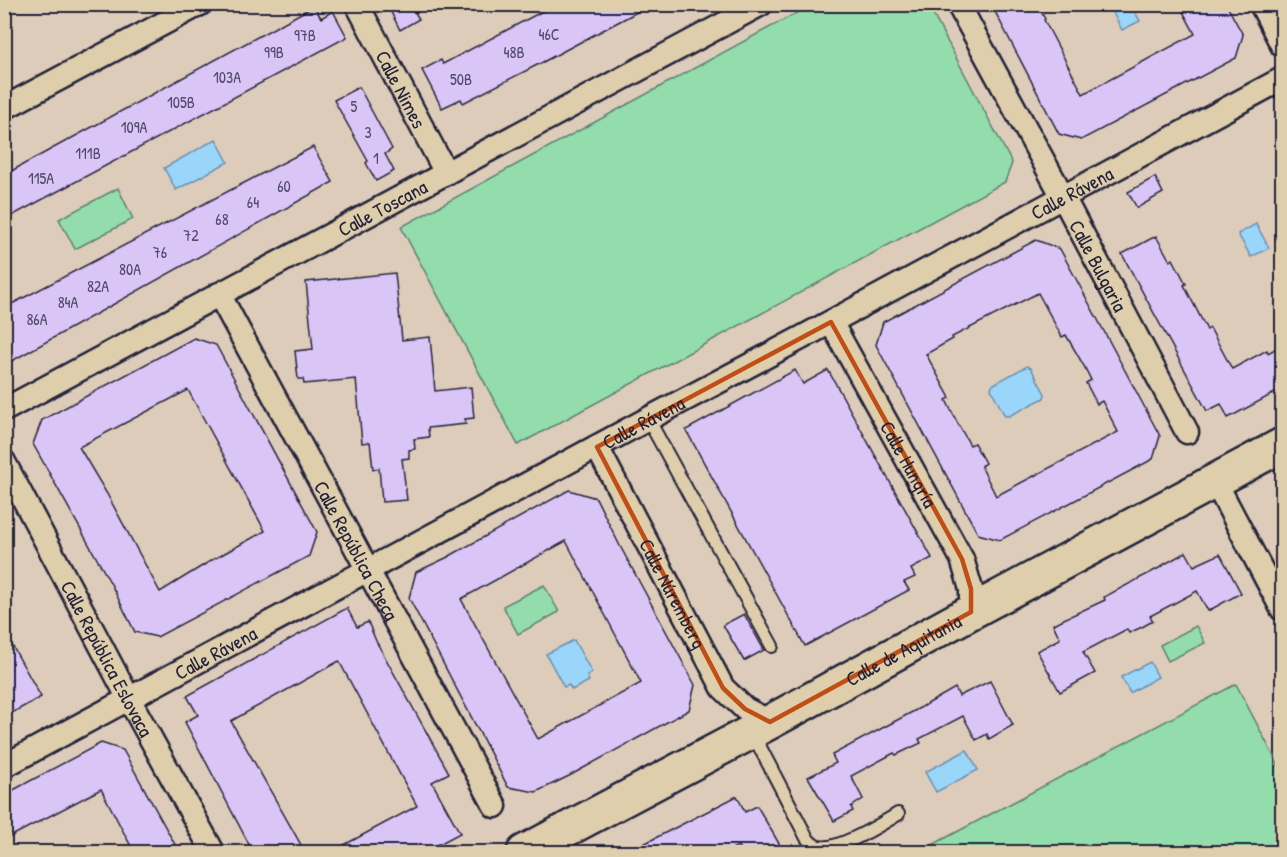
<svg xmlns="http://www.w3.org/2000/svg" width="1287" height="857" font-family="'Patrick Hand',sans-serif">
<rect width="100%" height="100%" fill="#deccba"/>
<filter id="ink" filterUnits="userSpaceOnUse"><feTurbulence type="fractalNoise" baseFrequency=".0167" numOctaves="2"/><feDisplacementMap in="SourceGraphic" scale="12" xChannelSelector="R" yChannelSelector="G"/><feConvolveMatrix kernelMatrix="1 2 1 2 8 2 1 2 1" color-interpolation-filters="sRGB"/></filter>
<g filter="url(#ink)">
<!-- green -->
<g fill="#93dcab" stroke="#5a7f73" stroke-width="1.5">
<path d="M811 5H928L1012 163 1005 182 518 445 401 227Z"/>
<path d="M118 188 133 219 75 249 59 219Z"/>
<path d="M544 585 559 612 518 634 503 606Z"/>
<path d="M1196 626 1205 643 1168 661 1160 645Z"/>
<path d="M1236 684 1282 772V852H919Z"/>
</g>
<!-- water -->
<g fill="#9ad6fa" stroke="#6a8eae" stroke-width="1.5">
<path d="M1109 5H1131L1140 21 1122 30Z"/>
<path d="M216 139 228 162 176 190 164 168Z"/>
<path d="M1256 224 1269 248 1251 257 1238 234Z"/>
<path d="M1027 366 1031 368 1045 394 1044 398 1009 416H1005L991 389 992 385Z"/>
<path d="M574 640 592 673 587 676 589 681 572 690 569 685 564 687 546 654Z"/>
<path d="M1150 662 1158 677 1130 693 1121 677Z"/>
<path d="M967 750 978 770 936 792 925 772Z"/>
</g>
<!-- building -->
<g fill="#d9c6f7" stroke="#22223b" stroke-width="1.5" fill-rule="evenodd">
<path d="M387 4H410L419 19 400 30Z"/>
<path d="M556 4H652L543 62 463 103 461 99 442 108 422 70 441 60 443 64Z"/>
<path d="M991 4H1037L1045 19 1044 20 1083 94 1195 34 1179 4H1226L1243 35 1236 58 1081 140 1059 134Z"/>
<path d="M314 6 321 18 333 11 347 37 4 220V175Z"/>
<path d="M359 87 392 149 385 154 394 171 376 181 366 163 368 161 334 100Z"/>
<path d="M313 147 333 182 10 362 4 352V308Z"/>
<path d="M1155 177 1163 193 1137 208 1128 192Z"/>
<path d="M1156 236 1170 261 1173 259 1186 284 1184 285 1207 330 1210 328 1232 369 1267 350 1268 353 1282 345V389L1228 418 1221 404 1207 411 1122 254Z"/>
<path d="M1036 240 1060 249 1160 436 1153 459 1000 540 978 534 876 345 883 322ZM1038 293 1062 337 1066 335 1084 366 1091 380 1086 383 1097 404 1102 401 1118 432 996 496 981 466 985 463 974 443 970 445 958 424 946 400 950 398 926 354 953 339 952 337Z"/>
<path d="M395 273 402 340 430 337 435 391 471 387 474 418 465 419 466 424 428 428 429 437 414 439 415 449 409 450V458L402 459 407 500 382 502 379 468 373 469 370 442 362 443 356 379 304 384 303 379H298L295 351 313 349 306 282Z"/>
<path d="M194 338 216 345 317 532 309 556 157 637 135 632 111 584 33 444 42 420ZM188 390 265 531 212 560 160 592 107 494 79 447Z"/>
<path d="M795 370 803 384 828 370 932 558 911 569 915 577 904 582 909 590 805 646 686 430Z"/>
<path d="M569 490 596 498 620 546 695 685 689 710 569 776 536 792 508 787 409 598 416 572 446 558ZM566 541 641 683 538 739 461 599Z"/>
<path d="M1186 552 1194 566 1220 554 1241 593 1208 611 1197 591 1150 616 1153 621 1142 627 1129 633 1127 629 1083 652 1095 673 1060 692 1037 651 1060 639 1053 624 1105 600 1104 597 1163 566V565Z"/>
<path d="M347 608 357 627 368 622 376 641 449 773 432 782 460 833 424 852H331L417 806 339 661 231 721 305 852H253L185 722 198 715 187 696Z"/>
<path d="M744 614 764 650 744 661 723 625Z"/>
<path d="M4 631 41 697 10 714 4 705Z"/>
<path d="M990 681 1013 725 989 739 987 734 976 740 963 716 919 739 921 743 896 755 894 753 851 776 863 799 851 807 853 811 834 821 808 777 836 763 832 755 929 703 955 688 959 696Z"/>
<path d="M101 743 123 750 179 852H134L101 789 4 840V795Z"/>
<path d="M737 796 745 812 757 806 784 852H742L738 846 726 852H628Z"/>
</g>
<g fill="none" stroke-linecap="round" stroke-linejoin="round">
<defs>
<g id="lane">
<path d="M648 419 772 646"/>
<path d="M752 732 807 838C809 841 811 843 814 845 832 856 881 824 898 814"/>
</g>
<g id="street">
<path id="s1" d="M357 4 446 173"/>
<path id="s2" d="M958 4 1063 197 1187 432"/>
<path d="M1261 4 1282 45"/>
<path d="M4 108 200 4"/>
<path id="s3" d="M219 294 495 806"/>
<path id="s4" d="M831 322 962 559 971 589V612"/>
<path id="s5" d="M4 410 761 4"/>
<path id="s6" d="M597 447 723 688 745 709 770 722"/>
<path id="s7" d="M4 462 129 699 213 852"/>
<path d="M1215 481 1282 609"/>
<path id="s8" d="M4 766 648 419 801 338 1282 79"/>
</g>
<g id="secondary">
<path id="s9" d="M524 852 770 722 971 612 1282 445"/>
</g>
</defs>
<!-- lane casing -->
<use href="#lane" stroke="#22223b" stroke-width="16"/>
<!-- street casing -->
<use href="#street" stroke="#22223b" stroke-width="27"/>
<!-- secondary casing -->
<use href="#secondary" stroke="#22223b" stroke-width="38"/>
<!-- lane -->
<use href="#lane" stroke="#dfceab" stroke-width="12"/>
<!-- street -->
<use href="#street" stroke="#dfceab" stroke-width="22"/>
<!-- secondary -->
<use href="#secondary" stroke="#dfceab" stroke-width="33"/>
</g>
</g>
<!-- marked area -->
<path fill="none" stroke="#c04e15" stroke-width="4.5" stroke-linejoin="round" d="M831 322 962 559 971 589V612L770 722 745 709 723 688 597 447Z"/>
<g text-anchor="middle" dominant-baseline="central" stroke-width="6" stroke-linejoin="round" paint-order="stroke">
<!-- number labels -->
<g font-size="16" fill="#504b6a">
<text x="549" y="34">46C</text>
<text x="305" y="35">97B</text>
<text x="274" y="52">99B</text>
<text x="514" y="52">48B</text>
<text x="227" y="77">103A</text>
<text x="461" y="79">50B</text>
<text x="181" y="102">105B</text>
<text x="354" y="106">5</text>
<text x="134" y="127">109A</text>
<text x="368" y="132">3</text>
<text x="88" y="153">111B</text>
<text x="376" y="158">1</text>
<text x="41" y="178">115A</text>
<text x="284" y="186">60</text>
<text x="253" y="202">64</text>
<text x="222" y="219">68</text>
<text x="191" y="235">72</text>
<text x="160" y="252">76</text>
<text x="130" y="269">80A</text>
<text x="98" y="286">82A</text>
<text x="68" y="302">84A</text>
<text x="37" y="319">86A</text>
</g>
<!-- street labels -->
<g font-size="20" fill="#22223b" stroke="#dfceab">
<text stroke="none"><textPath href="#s1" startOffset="96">Calle Nimes</textPath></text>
<text stroke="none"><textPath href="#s8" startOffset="1212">Calle Rávena</textPath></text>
<text stroke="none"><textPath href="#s5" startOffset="429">Calle Toscana</textPath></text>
<text stroke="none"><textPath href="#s2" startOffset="297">Calle Bulgaria</textPath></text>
<text stroke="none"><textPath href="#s8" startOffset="726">Calle Rávena</textPath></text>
<text stroke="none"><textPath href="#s4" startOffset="162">Calle Hungría</textPath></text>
<text stroke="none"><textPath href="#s3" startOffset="291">Calle República Checa</textPath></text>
<text stroke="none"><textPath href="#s6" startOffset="165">Calle Núremberg</textPath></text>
<text stroke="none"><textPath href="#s9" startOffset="430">Calle de Aquitania</textPath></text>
<text stroke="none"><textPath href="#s8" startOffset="240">Calle Rávena</textPath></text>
<text stroke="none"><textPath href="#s7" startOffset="222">Calle República Eslovaca</textPath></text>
</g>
</g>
<!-- margin -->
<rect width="1287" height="857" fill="none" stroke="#dfceab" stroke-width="24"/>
<rect x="12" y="12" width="1263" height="833" fill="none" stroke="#22223b" stroke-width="2" filter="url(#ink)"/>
</svg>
